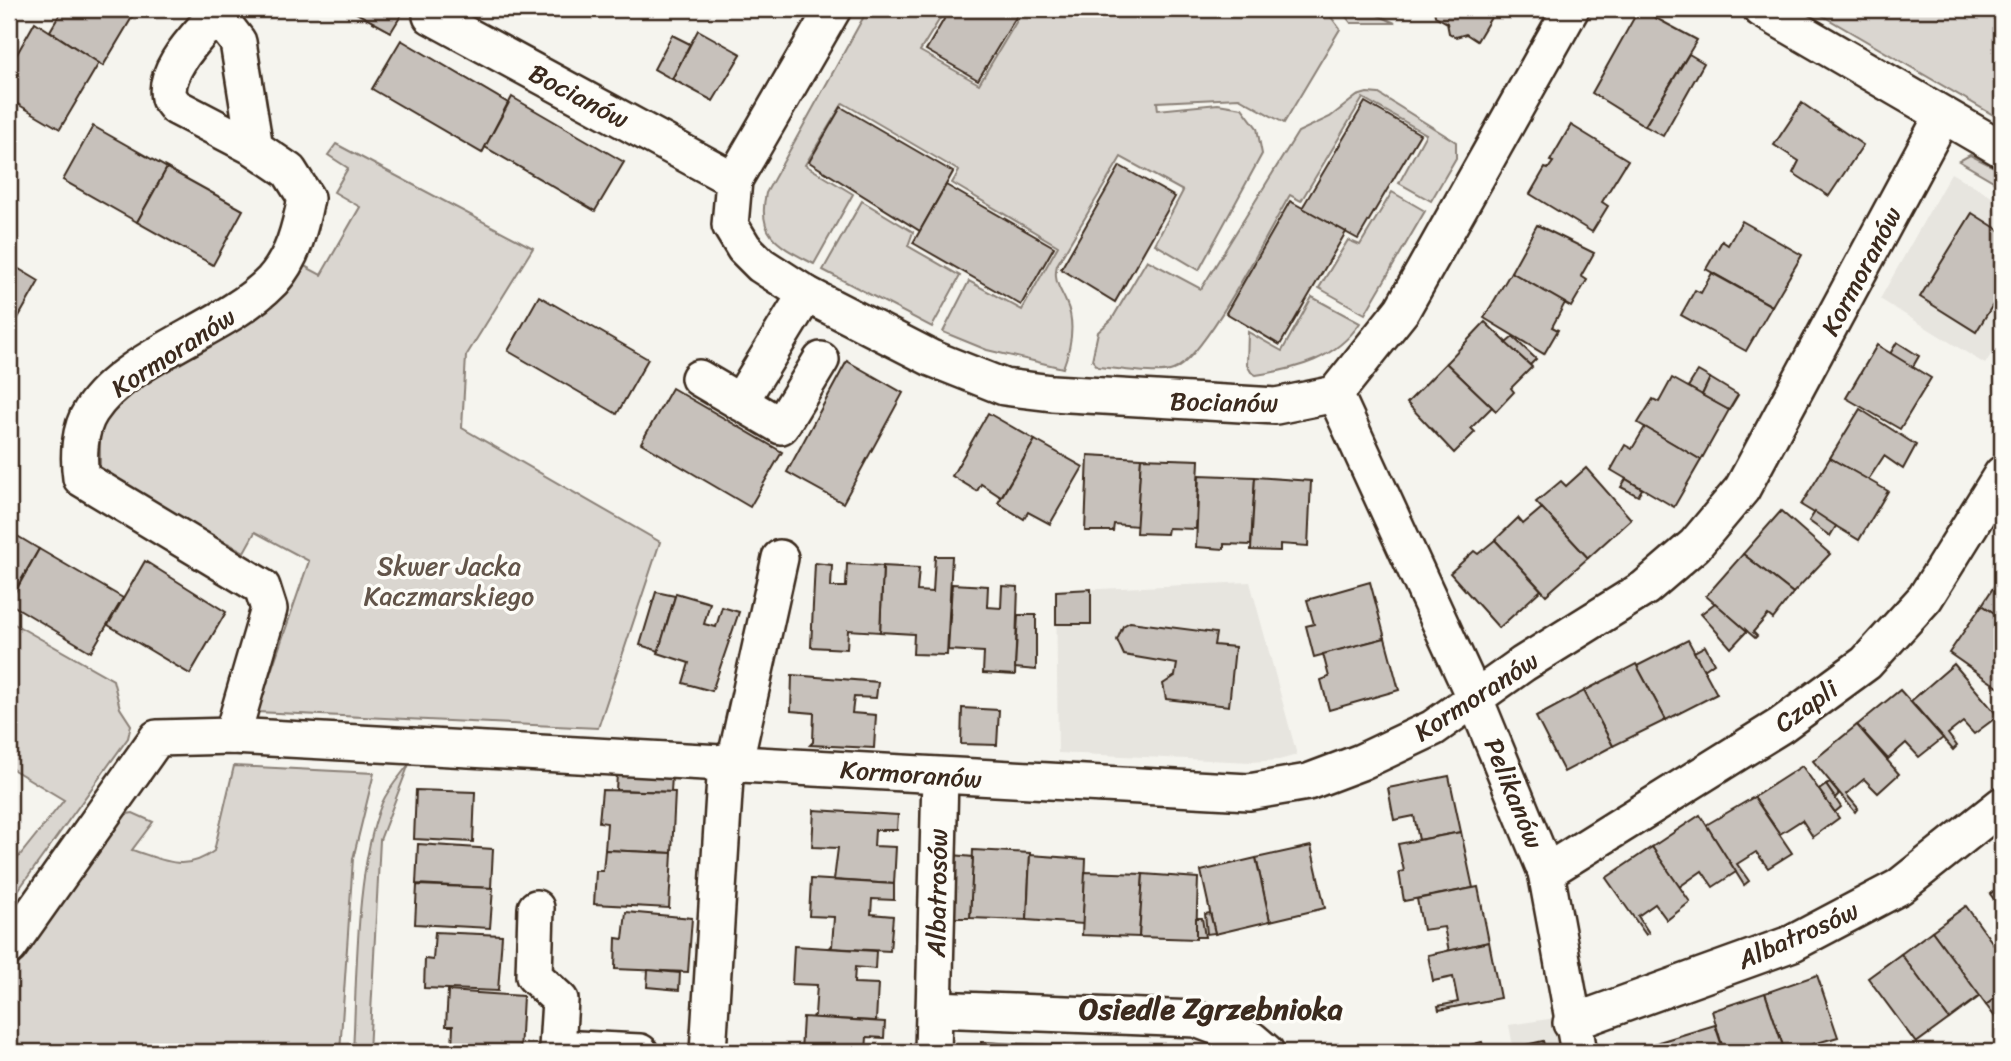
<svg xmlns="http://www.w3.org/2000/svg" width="2011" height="1061" font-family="Sriracha,sans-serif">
<rect width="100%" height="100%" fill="#f5f4ee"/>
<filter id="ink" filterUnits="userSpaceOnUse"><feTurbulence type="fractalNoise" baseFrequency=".0143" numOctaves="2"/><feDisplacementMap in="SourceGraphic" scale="14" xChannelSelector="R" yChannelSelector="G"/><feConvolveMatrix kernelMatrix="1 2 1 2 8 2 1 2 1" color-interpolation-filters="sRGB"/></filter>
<g filter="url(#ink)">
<!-- built -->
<g fill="#e7e5df">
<path d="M1951 173 2002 203V337L1985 364 1880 299Z"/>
<path d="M1250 582 1297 755 1279 760 1251 762 1058 753 1056 591Z"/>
<path d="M1555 1018 1565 1052H1514L1509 1025Z"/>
</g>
<!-- green -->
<g fill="#dad6d0" stroke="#8a8077" stroke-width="2">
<path d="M868 9H939L944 12 920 51 979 84 1024 9H1325L1340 29 1284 123 1239 98 1157 102 1158 110 1218 104 1242 108 1257 128 1262 154 1199 270 1155 244 1183 191 1121 157 1057 265C1053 281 1060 288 1066 302 1076 323 1071 347 1063 368L987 350 943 332 969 281 1022 310 1058 246 952 183 959 171 843 103 805 165 853 194 814 264C780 246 756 237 766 193Z"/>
<path d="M1340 9H1365L1395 23H1351Z"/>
<path d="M1811 9H2002V120Z"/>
<path d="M1367 93 1379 94 1456 142V158L1431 201 1399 183 1426 134 1363 98 1301 201 1290 195C1270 228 1205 359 1173 370 1158 376 1116 368 1098 367L1092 360 1098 332 1112 319 1147 260 1201 289 1298 132 1330 117 1357 96Z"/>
<path d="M336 144 533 248 466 356 462 428 660 542 598 728 257 712 309 561 255 532 244 552 117 484 100 470V421L112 404 297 262 321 275 360 207 334 192 348 168 328 155Z"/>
<path d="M1970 155 2002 171V186L1959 161Z"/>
<path d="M1392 192 1425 211 1365 314 1319 288 1348 240 1360 245Z"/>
<path d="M862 201 913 232 908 246 960 276 932 327 823 270Z"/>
<path d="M1312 297 1360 323C1336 359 1297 369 1256 375L1251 372 1247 365 1248 332 1282 351Z"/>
<path d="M9 621 113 680 120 708 131 725 128 738 9 903V869L64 800 9 767Z"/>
<path d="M409 764 380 840 369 1052H353C357 980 355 870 382 803 388 789 400 776 409 764Z"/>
<path d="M234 766 374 773 353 859 340 1052H9V977L121 815 133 813 153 822 132 850C164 860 185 873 214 851Z"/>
</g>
<!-- building -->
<g fill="#c7c1bb" stroke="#3b2a1e" stroke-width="2">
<path d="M63 9H137L103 66 50 31Z"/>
<path d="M349 9H405L391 32Z"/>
<path d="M950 9H1021L978 80 926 50Z"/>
<path d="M1434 9H1496L1477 41 1466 34 1456 37 1449 33 1447 23 1435 16Z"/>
<path d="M1639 9 1697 40 1645 126 1592 93Z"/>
<path d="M35 22 99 63 60 129 9 99V68Z"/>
<path d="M698 30 741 54 713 101 672 79Z"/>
<path d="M672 35 690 44 672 79 654 69Z"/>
<path d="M401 40 508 103 482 153 372 89Z"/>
<path d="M1689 54 1704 63 1663 136 1645 126Z"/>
<path d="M512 97 624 162 595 211 485 147Z"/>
<path d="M1365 102 1420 134 1358 239 1302 208Z"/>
<path d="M1802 103 1863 145 1829 196 1793 173 1799 161 1774 145Z"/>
<path d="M841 107 953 172 920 231 809 162Z"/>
<path d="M1571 125 1628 160 1602 202 1608 206 1592 232 1530 194 1545 168 1548 169 1553 162 1550 161Z"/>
<path d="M93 126 167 168 137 222 63 180Z"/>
<path d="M1120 166 1175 197 1115 302 1061 269Z"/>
<path d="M167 168 243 210 213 265 137 222Z"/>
<path d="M946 185 1054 247 1021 305 913 243Z"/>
<path d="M1290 201 1346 232 1280 345 1226 313Z"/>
<path d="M1972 213 2002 232V290L1976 332 1920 297Z"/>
<path d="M1742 221 1802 255 1772 306 1706 269 1722 241 1728 245Z"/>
<path d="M1537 225 1594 253 1581 276 1587 280 1571 307 1511 272Z"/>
<path d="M9 263 39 281 9 334Z"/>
<path d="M1511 272 1565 303 1552 327 1558 330 1544 354 1484 318Z"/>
<path d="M1712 273 1772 306 1746 351 1681 315 1695 290 1701 293Z"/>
<path d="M539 296 648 359 617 414 508 351Z"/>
<path d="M1485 322 1532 367 1511 388 1514 392 1496 411 1446 363Z"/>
<path d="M1513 337 1536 359 1530 365 1506 343Z"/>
<path d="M1897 342 1919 356 1912 368 1890 354Z"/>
<path d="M1877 345 1931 378 1900 429 1846 398Z"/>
<path d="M847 361 903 393 843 503 787 472Z"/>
<path d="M1446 363 1492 407 1471 428 1475 432 1454 453 1407 403Z"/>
<path d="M1698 371 1710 378 1702 395 1688 387Z"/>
<path d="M1672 378 1729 410 1701 460 1638 423 1653 399 1659 402Z"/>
<path d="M1710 378 1738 395 1729 410 1702 395Z"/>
<path d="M672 388 782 452 750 507 641 443Z"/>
<path d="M1860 409 1916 445 1903 469 1884 456 1868 480 1830 458Z"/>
<path d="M988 413 1035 440 1001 497 981 484 977 491 952 476Z"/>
<path d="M1645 427 1701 460 1674 507 1611 470 1625 445 1632 449Z"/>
<path d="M1035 440 1083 467 1050 524 1028 512 1024 519 998 503Z"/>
<path d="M1088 455 1141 458 1137 526 1114 524 1113 531H1085Z"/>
<path d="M1141 458 1199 460 1196 529 1168 528 1167 534 1136 533Z"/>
<path d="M1830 458 1888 491 1859 540 1801 505Z"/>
<path d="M1586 468 1631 519 1588 558 1536 502 1561 481 1566 486Z"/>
<path d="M1199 475 1255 477 1251 545 1224 544V549L1196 547Z"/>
<path d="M1255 477 1311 481 1308 546 1280 544V551L1251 550Z"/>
<path d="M1626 479 1642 489 1638 496 1621 487Z"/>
<path d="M1542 508 1588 558 1546 595 1495 540 1518 518 1523 524Z"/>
<path d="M1781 511 1830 554 1793 593 1743 554Z"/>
<path d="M1815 512 1836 526 1830 536 1809 521Z"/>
<path d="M9 531 39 549 9 601Z"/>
<path d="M1495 540 1541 590 1499 628 1450 573 1474 551 1478 554Z"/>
<path d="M39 549 123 598 91 652 9 603Z"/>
<path d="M1743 554 1793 593 1773 619 1768 615 1753 632 1757 636 1755 638 1706 596Z"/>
<path d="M935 556H952L947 655 913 654 914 634 880 632 883 566 919 568 917 591 933 592Z"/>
<path d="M145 561 226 612 190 674 108 625Z"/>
<path d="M815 563 832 565 831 587H846L847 564 883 566 880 632 848 630 847 649 811 647Z"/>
<path d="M2002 574V618L1982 605Z"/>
<path d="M1370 582 1385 638 1314 657 1306 626 1314 624 1307 600Z"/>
<path d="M952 584 988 586 987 607 1001 608 1002 586 1018 587 1015 675 983 673 984 652 948 650Z"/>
<path d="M1091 589V624H1056V591Z"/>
<path d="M656 592 675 596 659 651 640 645Z"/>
<path d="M676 593 710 603 704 624 716 627 722 607 739 612 712 691 683 683 689 663 658 653Z"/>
<path d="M1715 603 1747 631 1731 648 1701 614Z"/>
<path d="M1982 605 2002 618V690L1949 653Z"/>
<path d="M1018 615H1036V670L1015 668Z"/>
<path d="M1130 622 1216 633 1214 645 1235 647 1229 706 1166 699 1163 684 1175 676 1177 664 1124 655 1117 640 1123 626Z"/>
<path d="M1385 638 1399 690 1329 710 1321 680 1329 677 1323 654Z"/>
<path d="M1688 640 1717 694 1666 720 1637 666Z"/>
<path d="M1705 646 1714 663 1704 670 1694 652Z"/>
<path d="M1636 664 1666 720 1613 746 1584 691Z"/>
<path d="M1954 664 1998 716 1974 734 1963 722 1948 734 1957 746 1953 750 1911 701Z"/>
<path d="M792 675 878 682 876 698 854 697 852 713 876 715 874 748 810 745 813 742 814 713 791 711Z"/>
<path d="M1900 690 1943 738 1919 757 1906 743 1888 759 1857 725Z"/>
<path d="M1584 691 1613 746 1564 772 1536 717Z"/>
<path d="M962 708 999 710 997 745 961 744Z"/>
<path d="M1857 725 1899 774 1878 793 1864 779 1846 794 1858 808 1855 812 1813 761Z"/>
<path d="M1802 766 1839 818 1813 837 1802 820 1780 834 1754 797Z"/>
<path d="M617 774 672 776 671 792 616 790Z"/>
<path d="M1449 776 1461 832 1419 840 1414 816 1394 820 1388 788Z"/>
<path d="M1830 783 1839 794 1835 798 1826 785Z"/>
<path d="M1826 785 1841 807 1835 812 1819 790Z"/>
<path d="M416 790 475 792 473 842 414 839Z"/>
<path d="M602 790 675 792 672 853 605 850 607 823 599 822Z"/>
<path d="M1754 797 1792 853 1768 868 1756 852 1737 864 1749 881 1744 885 1706 825Z"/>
<path d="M814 810 898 815 897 830H875L874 846 896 847 894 884 834 880 838 848 812 847Z"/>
<path d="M1700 815 1736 872 1713 887 1702 871 1679 887 1652 847Z"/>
<path d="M1461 832 1473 888 1404 901 1399 872 1404 871 1398 844Z"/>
<path d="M418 844 493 849 491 888 416 884Z"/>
<path d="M1311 846 1325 908 1270 921 1256 858Z"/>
<path d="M1652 847 1690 902 1667 920 1655 904 1638 916 1649 933 1646 935 1606 878Z"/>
<path d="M605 850 672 853 669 908 594 904 596 871H603Z"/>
<path d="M973 850 1030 853 1027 920 970 918Z"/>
<path d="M953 855 973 857 970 918H950Z"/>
<path d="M1030 855 1086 859 1083 924 1027 920Z"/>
<path d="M1256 858 1270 921 1215 934 1201 871Z"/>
<path d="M1085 872 1143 874 1139 937 1082 935Z"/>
<path d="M1143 874 1198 878 1196 939 1139 937Z"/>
<path d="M811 879 894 884V900L872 899 871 914 893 916 890 951 828 948 832 946 834 917 809 916Z"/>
<path d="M2002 884V910L1990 894Z"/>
<path d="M417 885 493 888 490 928 415 924Z"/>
<path d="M1478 887 1489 942 1449 951 1444 927 1423 930 1417 899Z"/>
<path d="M1966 906 2002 956V993L1986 1005 1932 931Z"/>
<path d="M626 912 692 918 688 972 615 969 616 938 623 939Z"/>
<path d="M1210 913 1215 933 1207 934 1205 914Z"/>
<path d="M1196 918H1202L1205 937H1196Z"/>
<path d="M1932 931 1980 996 1949 1019 1901 954Z"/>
<path d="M435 932 502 935 498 991 424 988 425 959 433 960Z"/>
<path d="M1489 942 1500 998 1439 1010 1438 1006 1458 1002 1453 977 1433 981 1428 955Z"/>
<path d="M794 946 876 951 875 969 855 967 854 983 878 984 876 1021 811 1018 815 1015 817 985 792 984Z"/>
<path d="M1901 954 1949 1019 1916 1043 1868 978Z"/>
<path d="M648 970 680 973 679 990 647 987Z"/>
<path d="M1817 975 1838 1037 1785 1052 1765 993Z"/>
<path d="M448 991 523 996 520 1052 452 1047 453 1026H446Z"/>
<path d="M1765 993 1785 1052H1724L1712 1011Z"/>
<path d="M2002 993V1024L2001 1025 1986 1005Z"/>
<path d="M803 1017 885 1022 884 1038 867 1037 866 1051 883 1052H801Z"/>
<path d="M1715 1025 1724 1052H1663L1659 1042Z"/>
<path d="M1543 1041 1546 1052H1514L1513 1048Z"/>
<path d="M981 1042 1018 1044 1017 1052H981Z"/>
<path d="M1482 1042 1485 1051 1512 1046 1514 1052H1471L1470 1045Z"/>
<path d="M1659 1042 1663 1052H1630L1635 1051Z"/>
<path d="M1018 1044 1073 1046V1052H1017Z"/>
<path d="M452 1047 517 1052H452Z"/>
</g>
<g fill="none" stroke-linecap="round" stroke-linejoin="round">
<defs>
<g id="minor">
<path d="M435 9 431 16 734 180"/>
<path d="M833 9 734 180 730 225 744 248 761 265 806 294 931 358 1004 387 1052 393 1276 406 1335 394 1402 310 1571 9"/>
<path d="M1761 9 2002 149"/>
<path d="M699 378 781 426 821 360"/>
<path d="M1335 394 1475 699 1546 872 1579 1052"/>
<path d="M740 402 806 294"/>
<path d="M232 736 269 609 262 587 81 478C78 457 79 429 91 411 127 355 225 330 272 281 293 258 300 228 306 198L289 171 255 148 176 107 169 98C163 73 191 43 206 26L225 25 238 42 255 148"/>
<path d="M735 762 780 558"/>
<path d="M1546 872 1780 726 1866 663 1925 598 2002 474"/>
<path d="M536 908 534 976 560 1000 557 1048 640 1052"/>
<path d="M9 947 157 738 232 736 1249 792 1308 782 1361 762 1433 728 1523 664 1645 588 1695 545 1742 489 1943 115"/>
<path d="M934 1009 1196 1019 1252 1040 1266 1052"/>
<path d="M1571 1023 1793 943 1899 887 2002 805"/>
<path d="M708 1052 726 761"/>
<path d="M933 1052 940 777"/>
</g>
</defs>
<!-- minor casing -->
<use href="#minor" stroke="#3b2a1e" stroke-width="40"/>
<!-- minor -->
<use href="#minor" stroke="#fdfcf7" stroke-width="35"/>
</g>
</g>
<g text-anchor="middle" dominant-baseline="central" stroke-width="7" stroke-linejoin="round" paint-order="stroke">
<!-- street labels -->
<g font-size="26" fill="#3b2a1e" stroke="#fdfcf7">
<text transform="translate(579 96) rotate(28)">Bocianów</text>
<text transform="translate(1861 271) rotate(-62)">Kormoranów</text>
<text transform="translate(173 352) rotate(-33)">Kormoranów</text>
<text transform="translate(1224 402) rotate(1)">Bocianów</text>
<text transform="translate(1476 696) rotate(-33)">Kormoranów</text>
<text transform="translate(1806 706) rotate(-35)">Czapli</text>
<text transform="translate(911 774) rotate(4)">Kormoranów</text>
<text transform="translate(1514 793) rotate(68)">Pelikanów</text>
<text transform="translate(937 893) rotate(-89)">Albatrosów</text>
<text transform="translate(1798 935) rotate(-24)">Albatrosów</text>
</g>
<!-- park labels -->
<g font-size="26" fill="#63554a" stroke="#fdfcf7">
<text x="449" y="566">Skwer Jacka<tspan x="449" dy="30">Kaczmarskiego</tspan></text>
</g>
<!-- quarter labels -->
<g font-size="30" font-weight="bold" fill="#3b2a1e" stroke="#fdfcf7">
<text x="1211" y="1009">Osiedle Zgrzebnioka</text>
</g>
</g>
<!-- margin -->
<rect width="2011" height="1061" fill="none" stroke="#fdfcf7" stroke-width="35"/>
<rect x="18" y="18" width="1976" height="1026" fill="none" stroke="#3b2a1e" stroke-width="2.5" filter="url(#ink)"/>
</svg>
